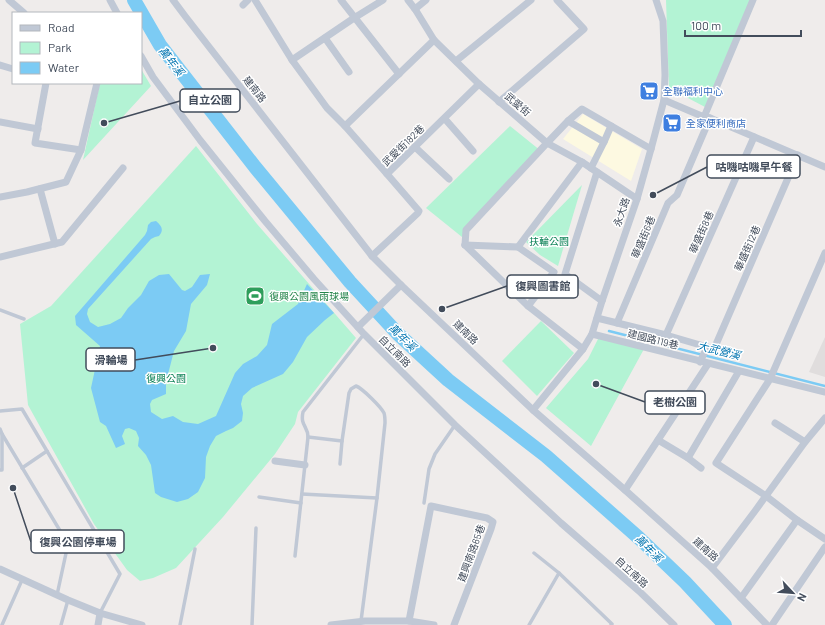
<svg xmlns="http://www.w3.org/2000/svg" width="825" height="625" font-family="Barlow,'Noto Sans TC',sans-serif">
<rect width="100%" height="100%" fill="#efeceb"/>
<!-- commercial -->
<path fill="#fdf9e1" d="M583 114 642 149 631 181 563 139Z"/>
<!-- education -->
<path fill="#e0dddd" d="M825 337V377L809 372Z"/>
<!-- green -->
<g fill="#b3f3d4">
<path d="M666 0H750L705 107 669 88Z"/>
<path d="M141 69 151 86 83 160 100 83H141Z"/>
<path d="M510 126 541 151 462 237 426 208Z"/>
<path d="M196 146 257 224 356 338 298 412 295 424 275 454 223 517 176 568 153 578 140 581 127 570 94 524 28 405 20 324 51 306Z"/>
<path d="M582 185 558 266 540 255 526 242Z"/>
<path d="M541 321 574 353 537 396 502 361Z"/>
<path d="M600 335 644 349 591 446 546 408 588 359Z"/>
</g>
<!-- water -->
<path fill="#7ccbf4" d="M156 221C162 226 164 230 159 236L155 237 151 239 88 309 87 314 90 322 98 327 110 324 121 318 128 308 141 295 149 281 159 275 169 274 182 290 185 291 192 287 200 275 210 274 207 285 191 304 186 331 174 351 166 382V394L152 400 150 404 151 412 162 419 173 416 183 422 198 424 216 416 235 373 243 364 257 356 267 345 272 324 298 304 307 284 334 313 325 320 307 337 293 362 283 374 252 388 243 396 241 404 243 413 242 421 233 428 226 431 216 436 210 446 206 457 205 478 198 492 188 499 177 502 161 497 155 493 151 465 146 455 138 446 139 438 136 431 129 428 125 429 122 436 125 444 116 448 106 426 100 422 91 388 100 346 76 325 75 316 145 235 147 231 148 225 151 222Z"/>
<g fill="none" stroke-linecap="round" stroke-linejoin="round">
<!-- stream -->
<path stroke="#7ccbf4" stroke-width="2.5" d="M609 331 825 386"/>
<!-- river -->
<path stroke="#7ccbf4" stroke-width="14" d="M134 0 160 45 255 167 350 282 398 334 448 380 546 456 639 538 685 582 725 625"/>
<!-- lane -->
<g stroke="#c0c8d5" stroke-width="3.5">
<path d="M0 310 24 319"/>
<path d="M0 411 22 409 120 574 100 613"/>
<path d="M0 429 2 434V470H0"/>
<path d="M2 434 68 544"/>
<path d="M308 437 342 441"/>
<path d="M340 464 342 441 349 393 351 389 356 386C362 388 381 407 384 413 385 416 385 420 385 423L377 498 361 621"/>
<path d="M22 468 47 451"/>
<path d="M302 494 377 498"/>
<path d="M259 497 301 503"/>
<path d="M424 503 429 469 435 454 455 425"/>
<path d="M534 553 559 573 612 624 611 625"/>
<path d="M295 556 308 437C308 426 300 426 303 412L364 334"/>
<path d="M57 595 68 544 101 542"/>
<path d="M2 625 22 580"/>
<path d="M61 625 68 600"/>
<path d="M180 625 195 549"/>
<path d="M252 625 256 528"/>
<path d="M529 625 559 573"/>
</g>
<!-- street -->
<g stroke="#c0c8d5" stroke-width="7">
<path d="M9 0 24 13"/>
<path d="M110 0 117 13"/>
<path d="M173 0 185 16 372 256 401 285 533 410 625 490 712 568 767 625"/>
<path d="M255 0 292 60"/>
<path d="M341 0 399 74"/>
<path d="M383 0 354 18 292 60 327 108 345 126 387 174 479 84"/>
<path d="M408 0 415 9 434 40 479 84 547 143 582 162 637 199"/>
<path d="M243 5 248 0"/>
<path d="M415 9 426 0"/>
<path d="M325 38 349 72"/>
<path d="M141 56 153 77 200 140 265 221 314 279 364 334 455 425 561 523 639 591 674 625"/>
<path d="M456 61 531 0"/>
<path d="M0 65 13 69"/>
<path d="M46 83 35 143 81 150"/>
<path d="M664 100 704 117 710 118 825 167"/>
<path d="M499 102 584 29 557 0"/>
<path d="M704 117 753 0"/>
<path d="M445 119 473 151"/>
<path d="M568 121 604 142"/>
<path d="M0 122 38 129"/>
<path d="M345 126 434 40"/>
<path d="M415 147 449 179"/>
<path d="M591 168 604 142 611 126"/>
<path d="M597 172 565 274 602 301"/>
<path d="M40 189 55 244"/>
<path d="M0 197 27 192 66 182 81 150 97 83"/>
<path d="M465 245 466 230 547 143 568 121 582 109 651 149"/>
<path d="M465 245 518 247 582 162"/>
<path d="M465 245 528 306 583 349"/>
<path d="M518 247 554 272 528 306"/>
<path d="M825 253 770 379 716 463 766 496 797 520 825 539"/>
<path d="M372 256 418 213 419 211 387 174"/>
<path d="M0 257 62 242 123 168"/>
<path d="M597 318 666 335 714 349 798 155"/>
<path d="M617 323 668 203 677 195 710 118"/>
<path d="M358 327 401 285"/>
<path d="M592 334 825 392"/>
<path d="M666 335 754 137"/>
<path d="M700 362 707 347"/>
<path d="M533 410 583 349 592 334 602 301 637 199 651 149 664 100 665 75 663 21 656 0"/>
<path d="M775 423 805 442"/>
<path d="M658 440 688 458 701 468"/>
<path d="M688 458 739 371"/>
<path d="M275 461 305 465"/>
<path d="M625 490 708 364"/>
<path d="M712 568 755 511 805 442 825 418"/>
<path d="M0 569 68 600 100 613 142 625"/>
<path d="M741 598 797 520"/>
<path d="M409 621 431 506 487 518 493 522 491 529 454 625"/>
<path d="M98 625 100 613"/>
<path d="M331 625 365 621H409L434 625"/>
<path d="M772 625 825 547"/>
</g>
</g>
<!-- icons -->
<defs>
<symbol id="supermarket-square" viewBox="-11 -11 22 22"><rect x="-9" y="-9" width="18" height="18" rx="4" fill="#3f7fe0" stroke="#fff"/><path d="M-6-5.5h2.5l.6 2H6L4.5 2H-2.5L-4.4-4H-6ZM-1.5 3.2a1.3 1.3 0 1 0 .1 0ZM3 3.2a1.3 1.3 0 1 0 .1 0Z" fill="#fff"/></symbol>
<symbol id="stadium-square" viewBox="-11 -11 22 22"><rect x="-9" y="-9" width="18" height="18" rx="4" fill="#2e9e5b" stroke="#fff"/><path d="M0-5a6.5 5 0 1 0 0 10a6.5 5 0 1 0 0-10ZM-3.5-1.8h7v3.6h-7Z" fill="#fff"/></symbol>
</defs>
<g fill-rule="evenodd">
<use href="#supermarket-square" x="638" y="80" width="22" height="22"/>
<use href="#supermarket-square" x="661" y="112" width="22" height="22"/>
<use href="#stadium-square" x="244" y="285" width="22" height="22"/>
</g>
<g text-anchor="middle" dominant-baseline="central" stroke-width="3" stroke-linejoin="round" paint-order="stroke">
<!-- street labels -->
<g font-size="10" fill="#424c5b" stroke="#fff">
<text transform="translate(255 89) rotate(52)">建南路</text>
<text transform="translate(518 104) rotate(41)">武愛街</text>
<text transform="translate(403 145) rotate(-44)">武愛街182巷</text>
<text transform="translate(621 212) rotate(-71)">永大路</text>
<text transform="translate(701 232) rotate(-66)">華盛街8巷</text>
<text transform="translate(643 237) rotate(-67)">華盛街6巷</text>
<text transform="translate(747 248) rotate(-66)">華盛街12巷</text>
<text transform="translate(466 332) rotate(44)">建南路</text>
<text transform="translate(653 339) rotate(14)">建國路119巷</text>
<text transform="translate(395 351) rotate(45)">自立南路</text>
<text transform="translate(706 549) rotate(42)">建南路</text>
<text transform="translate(471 553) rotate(-70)">建興南路65巷</text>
<text transform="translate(632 572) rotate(42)">自立南路</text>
</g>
<!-- shop labels -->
<g font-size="10" fill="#366cbe" stroke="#fff" text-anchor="start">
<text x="663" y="91">全聯福利中心</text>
<text x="686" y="123">全家便利商店</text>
</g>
<!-- park labels -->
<g font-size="10" fill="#0d8257" stroke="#fff">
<text x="549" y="241">扶輪公園</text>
<text x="166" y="378">復興公園</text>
</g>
<!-- leisure labels -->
<g font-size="10" fill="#27864d" stroke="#fff" text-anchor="start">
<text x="269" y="296">復興公園風雨球場</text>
</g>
<!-- water labels -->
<g font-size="11" font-style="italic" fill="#0074b0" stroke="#fff">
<text transform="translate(172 61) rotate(52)">萬年溪</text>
<text transform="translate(403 337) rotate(44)">萬年溪</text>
<text transform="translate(719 350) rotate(14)">大武營溪</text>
<text transform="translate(649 548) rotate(45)">萬年溪</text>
</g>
</g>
<!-- callouts -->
<path fill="none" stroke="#424c5b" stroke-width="1.5" d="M104 123L180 101M653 195L707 167M442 309L507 286M213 348L135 360M596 384L645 402M13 488L31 542"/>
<g fill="#424c5b" stroke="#fff" stroke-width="1.5">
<circle cx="104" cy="123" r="4"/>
<circle cx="653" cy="195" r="4"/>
<circle cx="442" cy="309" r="4"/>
<circle cx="213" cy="348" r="4"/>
<circle cx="596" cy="384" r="4"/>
<circle cx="13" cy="488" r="4"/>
</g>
<g fill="#fff" stroke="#424c5b" stroke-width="1.5">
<rect x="180" y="89" width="60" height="23" rx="4"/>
<rect x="707" y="155" width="93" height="23" rx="4"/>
<rect x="507" y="275" width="71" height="23" rx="4"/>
<rect x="86" y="348" width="49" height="23" rx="4"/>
<rect x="645" y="391" width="60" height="23" rx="4"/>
<rect x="31" y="530" width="93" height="23" rx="4"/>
</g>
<g font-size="11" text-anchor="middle" font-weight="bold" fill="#424c5b">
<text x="210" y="104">自立公園</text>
<text x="754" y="171">咕嘰咕嘰早午餐</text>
<text x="543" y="290">復興圖書館</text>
<text x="111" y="364">滑輪場</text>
<text x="675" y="406">老樹公園</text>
<text x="78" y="546">復興公園停車場</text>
</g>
<!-- legend -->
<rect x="12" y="12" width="130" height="72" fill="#ffffff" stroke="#b3b7bd"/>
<rect x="20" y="25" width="20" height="6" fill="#c0c8d5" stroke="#b3b7bd"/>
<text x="48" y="32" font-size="12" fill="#424c5b">Road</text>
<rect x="20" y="42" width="20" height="12" fill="#b3f3d4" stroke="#b3b7bd"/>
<text x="48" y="52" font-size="12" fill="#424c5b">Park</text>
<rect x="20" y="62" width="20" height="12" fill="#7ccbf4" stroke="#b3b7bd"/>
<text x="48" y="72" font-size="12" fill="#424c5b">Water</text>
<!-- north arrow -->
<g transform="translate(793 593) rotate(116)" stroke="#ffffff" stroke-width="3" paint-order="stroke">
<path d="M0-3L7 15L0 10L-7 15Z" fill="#424c5b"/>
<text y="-6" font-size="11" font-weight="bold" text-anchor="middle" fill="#424c5b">N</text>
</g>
<!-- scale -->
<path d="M685 30v6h116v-6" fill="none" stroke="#424c5b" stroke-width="2"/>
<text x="691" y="30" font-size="12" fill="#424c5b" stroke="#ffffff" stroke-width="3" paint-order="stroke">100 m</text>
</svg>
